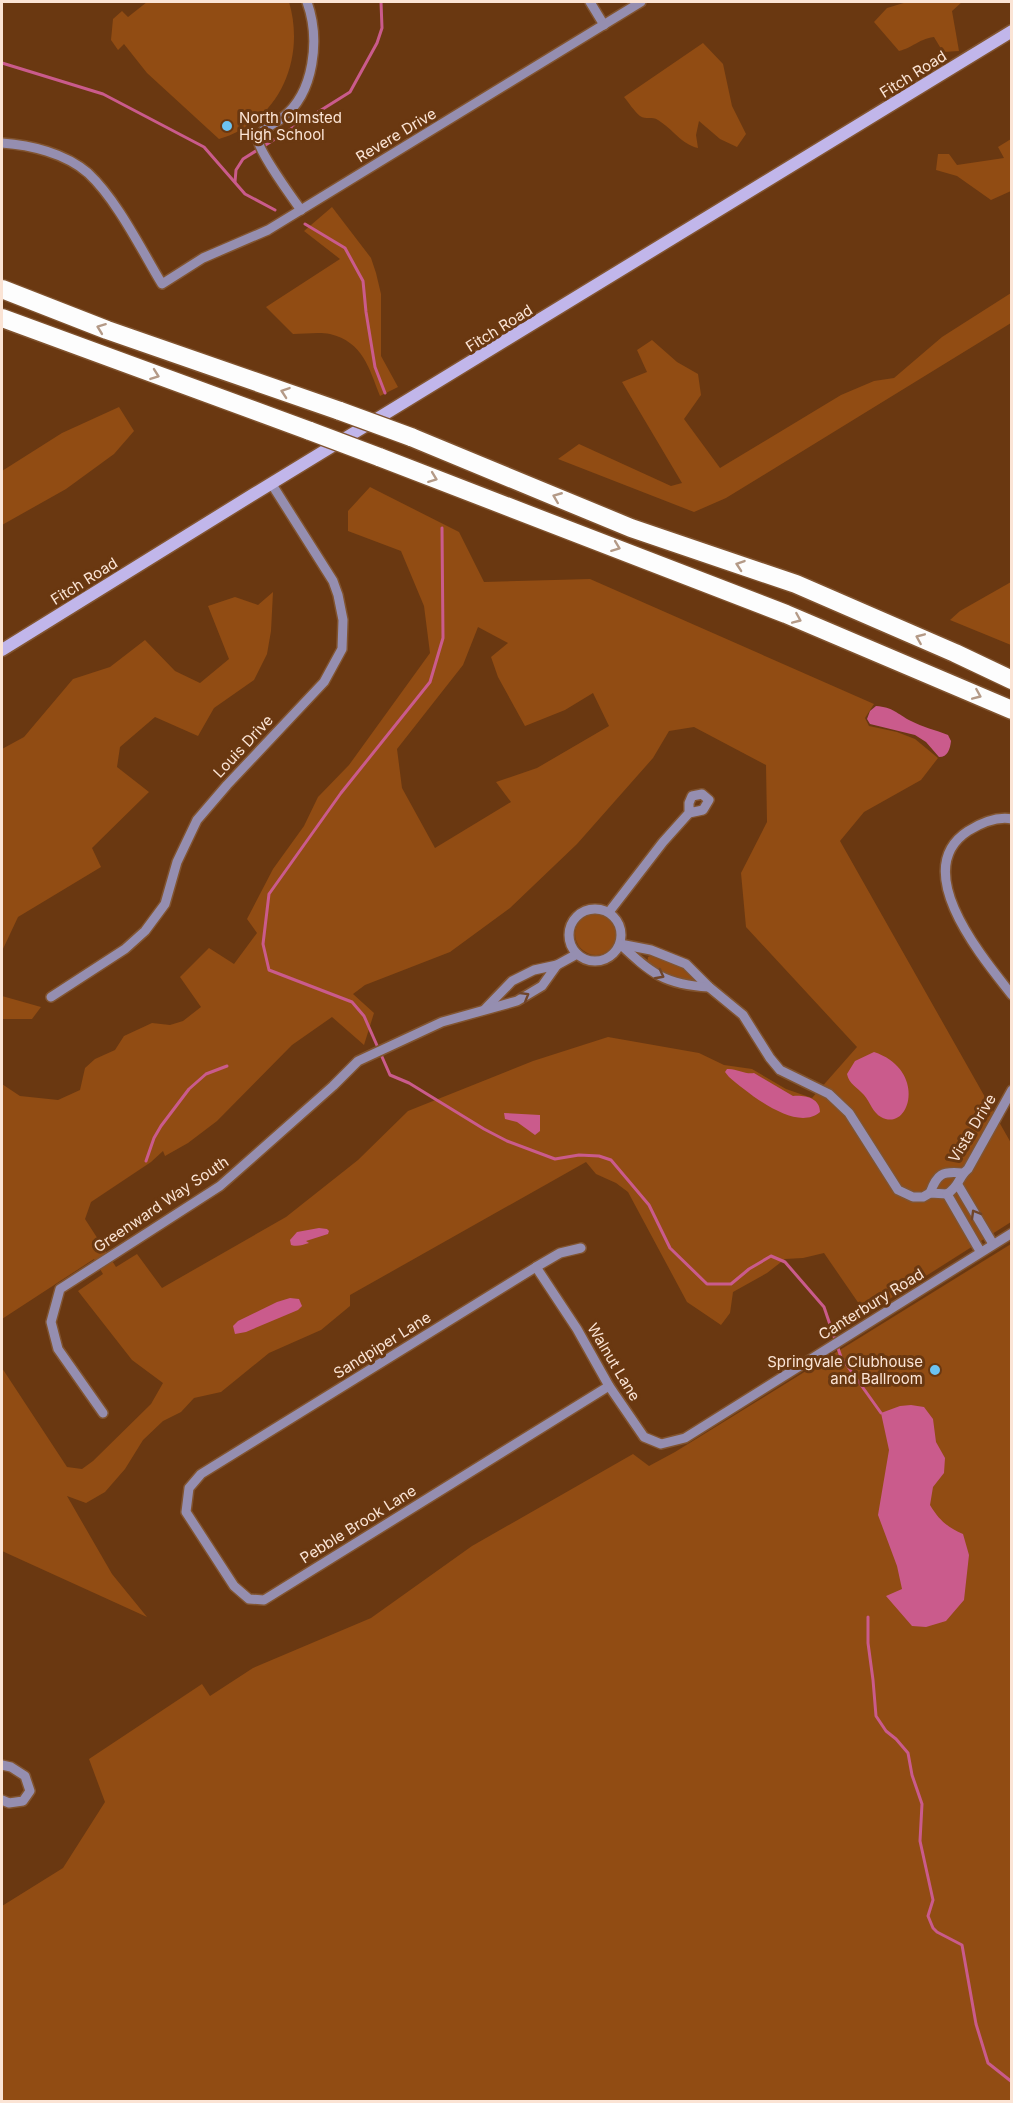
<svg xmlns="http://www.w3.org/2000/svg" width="1013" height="2103" font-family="Inter,sans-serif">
<rect width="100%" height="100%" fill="#6a3811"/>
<!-- green -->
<g fill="#914c13" fill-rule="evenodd">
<path d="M147 2H289C306 59 279 122 219 139L147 73 124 44 118 50 111 40 113 19 122 11 128 17Z"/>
<path d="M907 2H962L952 11 959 51 943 52 934 37C916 40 915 47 899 51L874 22 887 8Z"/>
<path d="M703 43 723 64 732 106 746 134 737 147 720 139 699 121 696 135 698 148C681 144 674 130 658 120 652 116 646 120 640 116 634 111 629 103 624 97Z"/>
<path d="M1011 139V191L991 200 957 176 936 170 938 154H949L957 165 1004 158 998 147Z"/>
<path d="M332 207 371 258 376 273 381 294V356L398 387 380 396C369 368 363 342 330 334 319 332 304 334 293 334L266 307 340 259 304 231Z"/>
<path d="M1011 293V323L726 498 694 512 558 459 579 444 671 486 682 483 622 382 647 372 637 350 652 340 677 362 698 374 701 395 684 419 720 468 841 395 874 381 894 378 942 337Z"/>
<path d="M119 407 134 431 114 454 66 489 2 525V471L62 433Z"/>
<path d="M370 487 459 532 484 582 590 579 874 704 865 718 869 726 897 732 915 739 938 758 921 780 864 812 840 841 1011 1143V1222L866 1314 824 1253 803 1258 785 1259 767 1273 733 1292 730 1313 721 1325 687 1302 628 1192 616 1183 596 1174 586 1162 350 1295V1306L321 1330 269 1353 221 1392 194 1398 181 1412 163 1421 143 1440 125 1469 105 1492 86 1503 67 1496 112 1574 147 1617 2 1551V1368L67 1467 82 1469 93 1461 151 1404 163 1383 132 1360 78 1291 103 1274 94 1259 2 1319V1084L20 1096 58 1100 80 1090 85 1068 95 1059 115 1050 124 1036 152 1023 170 1025 183 1021 201 1007 180 977 209 948 234 964 257 933 247 919 273 869 304 826 318 797 349 765 430 653 424 606 401 551 348 531V511ZM478 627 508 643 491 657 498 677 525 726 565 710 593 693 609 726 537 768 496 782 511 802 435 848 402 788 397 749 463 665ZM694 727 766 765 767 822 741 873 746 927 857 1047 812 1098 786 1089 752 1069 724 1065 699 1053 608 1037 533 1061 408 1111 358 1160 286 1217 162 1288 137 1254 116 1267 85 1219 91 1202 151 1162 163 1151 165 1156 188 1143 217 1121 292 1045 332 1017 364 1045 374 1013 353 994 365 985 450 952 510 908 577 844 653 758 669 731Z"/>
<path d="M1011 582V645L950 620 960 611Z"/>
<path d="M273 592 271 631 267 654 254 680 214 708 198 736 155 717 120 747 117 767 149 792 92 848 101 867 18 917 2 951V749L24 737 73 679 110 667 145 640 175 671 200 683 229 659 208 606 235 597 258 605Z"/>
<circle cx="596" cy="934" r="21"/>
<path d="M654 954 682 966 698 981 696 983 674 979 647 964 648 957Z"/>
<path d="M2 996 41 1007 32 1019H2Z"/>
<path d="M1011 1244V2101L2 2102V1906L63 1868 105 1802 89 1759 202 1684 210 1696 253 1668 371 1618 472 1546 633 1454 649 1466 675 1452Z"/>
</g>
<!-- water -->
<g fill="#ca5b8c">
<path d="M876 706C893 707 897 714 911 721 922 727 936 730 948 735L951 741C950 749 948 757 939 757L926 742 915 735 870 724 867 719 870 711Z"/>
<path d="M874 1052C928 1070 910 1133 881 1117 873 1113 870 1102 864 1095 857 1087 849 1084 847 1074L855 1061Z"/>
<path d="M727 1069C736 1068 746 1075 754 1073L793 1096C805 1095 820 1098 820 1112 796 1133 748 1093 729 1077L725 1072Z"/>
<path d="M504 1113 540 1115V1131L535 1135 517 1122 505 1119Z"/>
<path d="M319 1228 327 1229 329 1231 328 1234 306 1241 309 1243C302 1245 298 1247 291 1245L290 1240 297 1232Z"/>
<path d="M290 1298 299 1299 302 1306 298 1310 246 1332 235 1334 233 1326 238 1321 277 1302Z"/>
<path d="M911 1405 924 1407 933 1419 936 1442 945 1458 944 1473 933 1487 930 1505C939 1520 947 1527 963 1534L969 1555 964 1600 946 1621 926 1627 912 1626 886 1596 902 1589 897 1566 878 1515 889 1450 881 1413 900 1406Z"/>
</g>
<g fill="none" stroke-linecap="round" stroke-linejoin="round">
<!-- stream -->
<g stroke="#ca5b8c" stroke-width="3">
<path d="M2 63 103 94 204 147 245 194 275 210"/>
<path d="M235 182 236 170 243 159 350 92 377 43 382 28 381 2"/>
<path d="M305 224 345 248 363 281 366 312 375 367 385 393"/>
<path d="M442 528 443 638 430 682 341 793 269 894 263 944 269 970 352 1002 364 1016 390 1075 409 1083 484 1129 507 1141 555 1159 579 1155 599 1156 611 1160 649 1205 670 1248 707 1284H731L749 1269 771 1256 785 1262 824 1307 841 1357 881 1413"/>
<path d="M146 1161 154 1138 161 1126 189 1089 206 1074 227 1066"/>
<path d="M868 1617V1643L873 1680 876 1716 886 1731 896 1739 908 1753 912 1775 922 1804 920 1841 933 1900 928 1916 933 1928 937 1932 962 1945 976 2024 988 2063 1012 2082"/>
</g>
<defs>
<g id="street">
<path d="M590 2 604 25"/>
<path d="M2 143C30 145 65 153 88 173 117 200 141 249 162 284L203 258 268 230 641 2"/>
<path d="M301 210C293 199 257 149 258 139 260 129 275 124 282 118 315 93 320 38 307 2"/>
<path d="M1012 819C996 816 981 823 968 831 908 870 983 958 1012 995"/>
<circle cx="595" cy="935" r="26"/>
<path d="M609 912 663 842 689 813 703 810 709 800 702 794 692 796 689 803V813"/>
<path d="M620 944 651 950 686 964 709 987 743 1015 770 1058 780 1070 829 1094 849 1113 898 1190 913 1197H923L930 1193 947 1194"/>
<path d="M620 944C651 973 665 985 709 987"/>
<path d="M51 997 125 949 145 931 165 904 177 862 197 820 227 785 324 682 342 649 343 620 338 595 333 581 271 483"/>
<path d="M485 1009 512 981 534 970 557 965 577 954"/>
<path d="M958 1185 993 1244"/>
<path d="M930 1193C937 1174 942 1171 962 1173"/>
<path d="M947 1194C960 1186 958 1177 968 1169L1012 1090"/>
<path d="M947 1194 980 1251"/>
<path d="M581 1248 560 1253 536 1267 201 1474 189 1488 186 1512 234 1586 249 1599 264 1600 609 1386"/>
<path d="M536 1267 577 1329 609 1386 644 1437 661 1444 685 1438 1012 1233"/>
<path d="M103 1413 58 1349 51 1322 60 1289 220 1186 333 1086 358 1061 442 1022 517 1001 542 986 557 965"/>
<path d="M2 1765 11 1767 25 1776 30 1791 23 1801 9 1803 2 1800"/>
</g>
<path id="secondary" d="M2 650C337 441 675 237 1012 31"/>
<g id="highway">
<path d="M2 289 107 330 340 411"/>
<path d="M2 318 310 431"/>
<path d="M411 437 631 528 796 584 955 653 1012 680"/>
<path d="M379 457 786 614 1012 710"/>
</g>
</defs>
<!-- street casing -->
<use href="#street" stroke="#815430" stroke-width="12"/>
<!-- secondary casing -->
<use href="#secondary" stroke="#815430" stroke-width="15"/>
<!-- highway casing -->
<use href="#highway" stroke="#815430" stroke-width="21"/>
<!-- street -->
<use href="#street" stroke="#958eb0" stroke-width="9"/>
<!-- secondary -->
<use href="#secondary" stroke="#c1b6ea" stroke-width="12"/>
<!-- highway -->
<use href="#highway" stroke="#fdfdfd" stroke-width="18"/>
<defs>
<g id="highway-bridge">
<path d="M340 411 411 437"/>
<path d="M310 431 379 457"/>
</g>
</defs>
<!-- highway-bridge casing -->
<use href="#highway-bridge" stroke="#815430" stroke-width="21" stroke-linecap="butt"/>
<!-- highway-bridge -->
<use href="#highway-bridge" stroke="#fdfdfd" stroke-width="18"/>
</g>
<!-- one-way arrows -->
<defs><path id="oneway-chevron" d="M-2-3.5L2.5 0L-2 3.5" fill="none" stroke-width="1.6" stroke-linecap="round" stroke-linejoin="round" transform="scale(1.5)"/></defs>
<g stroke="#b49a87">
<use href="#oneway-chevron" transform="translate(101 328) rotate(-159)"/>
<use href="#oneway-chevron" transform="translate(155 375) rotate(20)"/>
<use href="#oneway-chevron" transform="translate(285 392) rotate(-161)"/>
<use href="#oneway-chevron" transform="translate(433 478) rotate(21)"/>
<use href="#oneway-chevron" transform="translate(557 497) rotate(-158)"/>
<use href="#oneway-chevron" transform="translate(616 547) rotate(21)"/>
<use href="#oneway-chevron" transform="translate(740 565) rotate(-161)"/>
<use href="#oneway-chevron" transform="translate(797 619) rotate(23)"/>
<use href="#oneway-chevron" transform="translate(920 638) rotate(-157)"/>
<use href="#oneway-chevron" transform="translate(977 695) rotate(23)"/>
</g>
<g stroke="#704529">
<use href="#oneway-chevron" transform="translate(660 975) rotate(28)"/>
<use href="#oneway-chevron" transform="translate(525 996) rotate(-31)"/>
<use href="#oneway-chevron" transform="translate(975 1214) rotate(-120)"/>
</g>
<!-- markers -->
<g fill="#6cc3f2" stroke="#6a3811" stroke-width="2">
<circle cx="227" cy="126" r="6"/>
<circle cx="935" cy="1370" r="6"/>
</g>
<g text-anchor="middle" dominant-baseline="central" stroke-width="6" stroke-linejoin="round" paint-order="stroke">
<!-- street labels -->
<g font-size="15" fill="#fbe4d5" stroke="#6a3811">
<text transform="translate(913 74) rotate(-32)">Fitch Road</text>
<text transform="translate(396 135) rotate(-31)">Revere Drive</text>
<text transform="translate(499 328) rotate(-32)">Fitch Road</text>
<text transform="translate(84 581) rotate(-32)">Fitch Road</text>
<text transform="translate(243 746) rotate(-47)">Louis Drive</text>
<text transform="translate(972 1128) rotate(-59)">Vista Drive</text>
<text transform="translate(161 1204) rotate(-34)">Greenward Way South</text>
<text transform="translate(871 1304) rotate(-32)">Canterbury Road</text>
<text transform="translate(382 1345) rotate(-32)">Sandpiper Lane</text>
<text transform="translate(614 1362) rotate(59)">Walnut Lane</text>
<text transform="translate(358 1524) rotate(-32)">Pebble Brook Lane</text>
</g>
<!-- poi labels -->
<g font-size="15" fill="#fbe4d5" stroke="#6a3811" text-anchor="start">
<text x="239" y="117">North Olmsted<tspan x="239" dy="17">High School</tspan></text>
<text x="923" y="1361" text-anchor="end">Springvale Clubhouse<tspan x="923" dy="17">and Ballroom</tspan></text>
</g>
</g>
<!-- border -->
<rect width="1013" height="2103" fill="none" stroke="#fbe4d5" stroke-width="6"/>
</svg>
